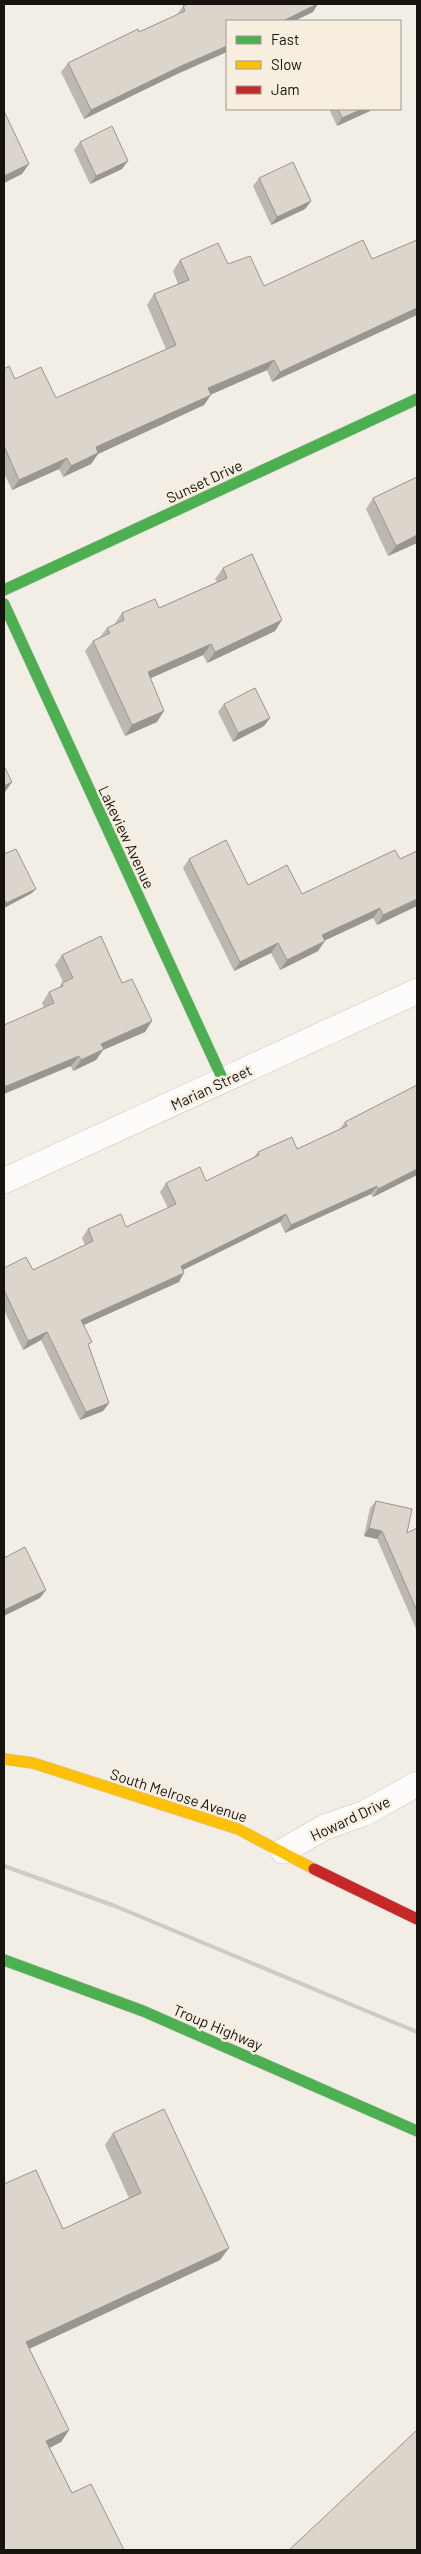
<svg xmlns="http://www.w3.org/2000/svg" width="421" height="2554" font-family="Barlow,sans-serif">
<rect width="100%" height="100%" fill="#f2ede5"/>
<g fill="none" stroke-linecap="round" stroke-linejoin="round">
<defs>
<g id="street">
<path d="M4 1181 417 991"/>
<path d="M283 1851 325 1827 365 1813 417 1784"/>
</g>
<g id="fast">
<path d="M4 590 417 399"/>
<path d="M4 604 224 1082"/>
<path d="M4 1960 143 2011 417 2131"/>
</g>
<path id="slow" d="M4 1759 33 1763 238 1829 314 1869"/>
<path id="jam" d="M314 1869 417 1919"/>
</defs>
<!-- street casing -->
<use href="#street" stroke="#ccc8c3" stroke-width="26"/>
<!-- fast casing -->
<use href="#fast" stroke="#ccc8c3" stroke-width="12"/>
<!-- slow casing -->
<use href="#slow" stroke="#ccc8c3" stroke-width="12"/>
<!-- jam casing -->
<use href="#jam" stroke="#ccc8c3" stroke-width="12"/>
<!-- street -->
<use href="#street" stroke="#fdfcfb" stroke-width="25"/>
<!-- fast -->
<use href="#fast" stroke="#4caf50" stroke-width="11"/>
<!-- slow -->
<use href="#slow" stroke="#ffc107" stroke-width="11"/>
<!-- jam -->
<use href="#jam" stroke="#c62828" stroke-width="11"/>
<!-- rail -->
<path stroke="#cdcbc9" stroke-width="4" d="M4 1866 115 1906 417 2032"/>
</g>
<!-- wall -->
<g fill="#bcb7af">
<path d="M183 6 313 12 294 21H227L175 75 84 119 61 72 68 63 177 15Z"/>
<path d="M329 109H371L370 111 337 126Z"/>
<path d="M80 142 122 169 90 184 74 150Z"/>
<path d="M259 178 311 201 305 209 271 225 253 186Z"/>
<path d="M417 240V315L272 382 267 370 211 394 204 405 98 454 91 464 63 477 59 469 12 490 4 473V369L15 379 56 398 166 349 147 305 154 294 178 284 173 271 180 260 228 264 264 286 372 259Z"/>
<path d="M417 477V543L388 556 366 509 373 498Z"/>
<path d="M223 568 275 631 207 663 203 655 150 678 157 722 125 736 85 651 93 641 100 637 107 628 114 625 122 613 159 608 217 582 215 579Z"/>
<path d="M224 704 270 718 264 726 233 742 218 712Z"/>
<path d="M417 851V906L377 925 373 918 324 941 318 951 280 970 271 953 234 971 183 868 189 859 248 885 302 894 400 859Z"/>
<path d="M4 854 32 893 4 908Z"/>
<path d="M62 955 145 1032 103 1050 96 1060 73 1071 42 1003 49 992 58 989 62 983 63 982 55 965Z"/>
<path d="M345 1122 417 1175 373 1197 371 1194 285 1233 280 1222 183 1270 179 1282 83 1325 89 1346 109 1403 103 1411 80 1420 41 1340 23 1350 4 1310V1268L33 1270 85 1245 82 1238 88 1229 126 1227 168 1208 160 1192 166 1183 206 1181 253 1158 258 1152 297 1149 339 1130Z"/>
<path d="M376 1501 407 1533 417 1528V1631L377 1539 364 1536 370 1508Z"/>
<path d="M113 2133 220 2260 29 2349 69 2430 61 2442 50 2448 72 2493 4 2550V2184L63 2229 129 2198 105 2145Z"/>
</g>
<!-- shaded-wall -->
<g fill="#99958f">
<path d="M317 4H318L313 12 294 21H283Z"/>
<path d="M227 46V52L175 75 84 119 91 110 181 66Z"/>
<path d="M362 109H371L370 111 337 126 342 118Z"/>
<path d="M128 161 122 169 90 184 96 176Z"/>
<path d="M29 164 22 174 4 183V176Z"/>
<path d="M311 201 305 209 271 225 277 217Z"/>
<path d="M417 308V315L272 382 280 372Z"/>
<path d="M274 360 267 370 201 399 208 388Z"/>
<path d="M211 395 204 405 98 454 91 464 63 477 71 466 96 447Z"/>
<path d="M67 458 59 469 12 490 19 480Z"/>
<path d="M417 535V543L388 556 396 546Z"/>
<path d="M282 620 275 631 207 663 215 652Z"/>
<path d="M211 644 203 655 140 683 148 672Z"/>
<path d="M164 711 157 722 125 736 132 725Z"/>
<path d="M270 718 264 726 233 742 238 733Z"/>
<path d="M12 782 5 792 4 793V786Z"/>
<path d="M36 889 32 893 4 908 6 903Z"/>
<path d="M417 899V906L377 925 383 915Z"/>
<path d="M380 908 373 918 315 945 322 935Z"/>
<path d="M325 941 318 951 280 970 287 960Z"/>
<path d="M278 943 271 953 234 971 240 962Z"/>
<path d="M152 1021 145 1032 103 1050 96 1060 73 1071 81 1060 101 1044Z"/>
<path d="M79 1056 71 1066 4 1094V1087Z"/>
<path d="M417 1169V1175L373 1197 378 1189Z"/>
<path d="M377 1186 371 1194 285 1233 291 1225Z"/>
<path d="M286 1214 280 1222 175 1274 181 1266Z"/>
<path d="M184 1273 179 1282 75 1329 81 1320Z"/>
<path d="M47 1332 41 1340 23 1350 28 1341Z"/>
<path d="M109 1403 103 1411 80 1420 86 1412Z"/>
<path d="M369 1528 382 1531 377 1539 364 1536Z"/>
<path d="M46 1590 40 1598 4 1616V1610Z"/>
<path d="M229 2248 220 2260 18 2354 26 2342Z"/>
<path d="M69 2430 61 2442 38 2453 46 2441Z"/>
</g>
<!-- building -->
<g fill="#dbd5cc" stroke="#99958f">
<path d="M188 4H317L283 21H227V46L181 66 91 110 68 63 138 29 139 32 185 11 183 6Z"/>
<path d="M338 109H362L342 118Z"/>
<path d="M4 111 29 164 4 176Z"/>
<path d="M112 126 128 161 96 176 80 142Z"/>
<path d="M293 162 311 201 277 217 259 178Z"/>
<path d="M363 240 372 259 417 240V308L280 372 274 360 208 388 211 395 96 447 98 453 71 466 67 458 19 480 4 446V369L9 366 15 379 41 367 56 398 176 345 154 294 189 280 180 260 218 243 228 264 250 256 264 286Z"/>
<path d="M417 477V535L396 546 373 498Z"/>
<path d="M252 554 282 620 215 652 211 644 148 672 164 711 132 725 93 641 110 633 107 628 124 620 122 613 155 599 159 608 227 578 223 568Z"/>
<path d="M255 688 270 718 238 733 224 704Z"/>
<path d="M4 766 12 782 4 786Z"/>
<path d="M226 840 248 885 287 865 302 894 395 850 400 859 417 851V899L383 915 380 908 322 935 325 941 287 960 278 943 240 962 189 859Z"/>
<path d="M16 849 36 889 6 903 4 898V854Z"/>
<path d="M101 936 122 983 132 979 152 1021 101 1044 104 1049 81 1060 79 1056 4 1087V1025L54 1003 49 992 63 986 62 983 73 978 62 955Z"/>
<path d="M417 1085V1169L378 1189 377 1186 291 1225 286 1214 181 1266 184 1273 81 1320 92 1342 88 1344 109 1403 86 1412 47 1332 28 1341 4 1290V1268L26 1257 33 1270 93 1241 88 1229 121 1214 126 1227 176 1204 166 1183 200 1167 206 1181 259 1155 258 1152 292 1137 297 1149 347 1126 345 1122Z"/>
<path d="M376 1501 412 1509 407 1533 417 1528V1611L382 1531 369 1528Z"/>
<path d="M25 1547 46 1590 4 1610V1558Z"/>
<path d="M164 2109 229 2248 26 2342 69 2430 46 2441 72 2493 91 2484 124 2550H4V2184L36 2170 63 2229 141 2193 113 2133Z"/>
<path d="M417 2430V2550H289Z"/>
</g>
<g text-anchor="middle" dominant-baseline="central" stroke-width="5" stroke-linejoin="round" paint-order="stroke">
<!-- street labels -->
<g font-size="15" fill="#171410" stroke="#f7eee0">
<text transform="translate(204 481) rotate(-25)">Sunset Drive</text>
<text transform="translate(127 837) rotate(65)">Lakeview Avenue</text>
<text transform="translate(211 1087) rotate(-25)">Marian Street</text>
<text transform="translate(179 1795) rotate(18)">South Melrose Avenue</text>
<text transform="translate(350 1818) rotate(-25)">Howard Drive</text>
<text transform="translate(218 2027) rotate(23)">Troup Highway</text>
</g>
</g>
<!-- border -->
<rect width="421" height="2554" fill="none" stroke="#171410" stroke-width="10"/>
<!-- legend -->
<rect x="226" y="20" width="175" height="90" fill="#f7eee0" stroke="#9d978d"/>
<rect x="236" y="36" width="25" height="8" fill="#4caf50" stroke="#9d978d"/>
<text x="271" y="45" font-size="15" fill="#171410">Fast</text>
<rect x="236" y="61" width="25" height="8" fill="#ffc107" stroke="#9d978d"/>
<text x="271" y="70" font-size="15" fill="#171410">Slow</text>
<rect x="236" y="86" width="25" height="8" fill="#c62828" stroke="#9d978d"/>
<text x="271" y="95" font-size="15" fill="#171410">Jam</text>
</svg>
